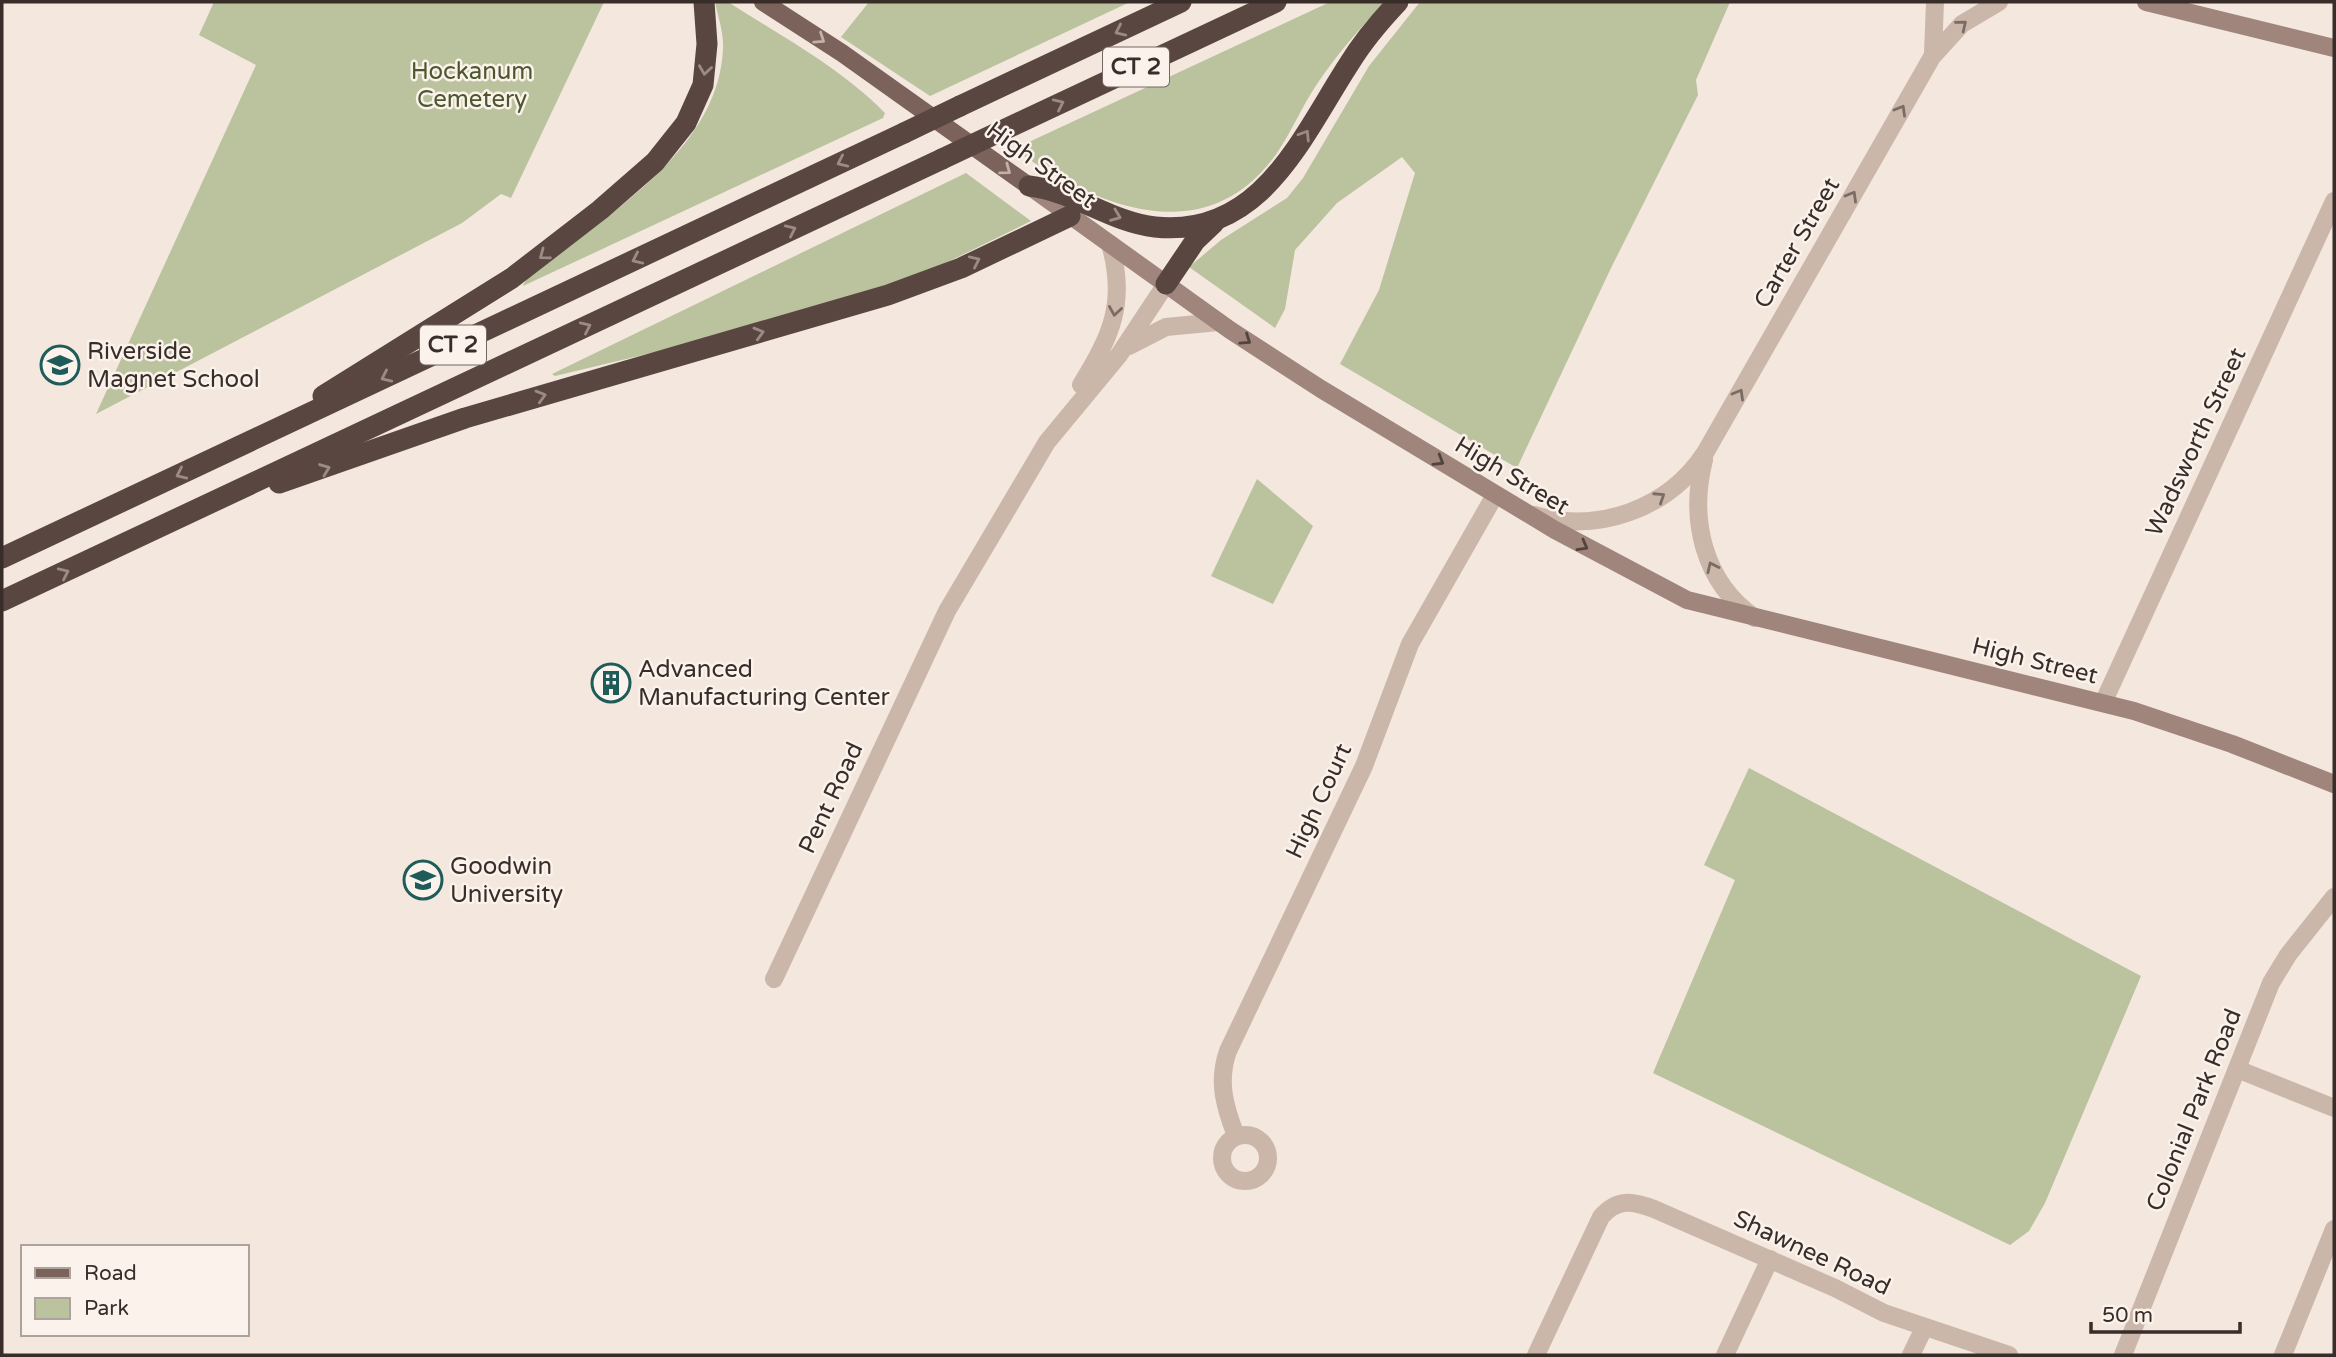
<svg xmlns="http://www.w3.org/2000/svg" width="2336" height="1357" font-family="'Varela Round',sans-serif">
<rect width="100%" height="100%" fill="#f3e7de"/>
<!-- green -->
<g fill="#bac29e">
<path d="M214 2H604L511 198 501 194 462 223 96 414 256 65 199 35Z"/>
<path d="M715 2H728C781 36 840 67 885 113L883 118 523 286C527 274 554 258 566 249 630 199 719 139 723 49 724 33 718 17 715 2Z"/>
<path d="M869 2H1130L930 96 841 37Z"/>
<path d="M1330 2H1385C1360 28 1337 54 1317 84 1302 106 1292 131 1277 153 1206 254 1095 206 1014 149Z"/>
<path d="M1420 2H1730L1696 80 1698 95 1610 270 1517 468 1340 364 1379 290 1415 173 1402 157 1337 203 1295 250 1285 309 1275 328 1189 267 1221 240 1287 198 1303 178 1369 66Z"/>
<path d="M966 173 1031 221 897 287 718 337 555 376 552 374Z"/>
<path d="M1257 479 1313 526 1273 604 1211 576Z"/>
<path d="M1749 768 2141 976 2045 1203 2029 1231 2010 1245 1653 1073 1735 880 1704 865Z"/>
</g>
<g fill="none" stroke-linecap="round" stroke-linejoin="round">
<!-- minor -->
<g stroke="#cbb6aa" stroke-width="18">
<path d="M1129 346 1166 327 1218 322"/>
<path d="M1081 385C1111 336 1127 303 1110 244"/>
<path d="M2103 703 2334 201"/>
<path d="M774 979 947 611 1047 442 1119 355 1166 284"/>
<path d="M2237 1069 2334 1108"/>
<circle cx="1245" cy="1158" r="23"/>
<path d="M1236 1136C1225 1107 1217 1082 1228 1051L1364 766 1410 644 1495 495"/>
<path d="M1536 1355 1601 1217C1617 1198 1633 1201 1654 1209L1835 1288 1884 1313 2009 1355"/>
<path d="M1725 1355 1770 1259"/>
<path d="M1911 1355 1924 1328"/>
<path d="M2123 1355 2271 983 2288 955 2334 897"/>
<path d="M2283 1355 2334 1229"/>
</g>
<!-- tertiary -->
<g stroke="#cbb6aa" stroke-width="18">
<path d="M1933 53 1935 2"/>
<path d="M1704 460C1689 519 1703 582 1755 618"/>
<path d="M1534 515C1598 534 1668 509 1705 453L1932 57 1962 24 1999 2"/>
</g>
<!-- secondary -->
<g stroke="#9f857b" stroke-width="18">
<path d="M2146 2 2334 48"/>
<path d="M1032 188 1230 330 1321 389 1555 530 1687 600 2134 711 2232 744 2334 784"/>
</g>
<!-- primary -->
<path stroke="#7b625b" stroke-width="18" d="M763 2 842 53 1029 186"/>
<!-- motorway -->
<g stroke="#5a4641" stroke-width="21">
<path d="M960 106 1181 2"/>
<path d="M997 133 1276 2"/>
<path d="M1029 186C1074 191 1110 222 1155 227 1261 238 1301 138 1349 64 1363 41 1380 21 1398 2"/>
<path d="M1166 284 1195 241 1214 223"/>
<path d="M323 396 512 278 600 210 655 162 686 123 703 85 707 44 704 2"/>
<path d="M279 483 465 418 888 295 961 268 1070 216"/>
<path d="M2 558 904 133"/>
<path d="M2 601 942 159"/>
</g>
<!-- motorway-bridge -->
<g stroke="#5a4641" stroke-width="21">
<path d="M904 133 960 106"/>
<path d="M942 159 997 133"/>
</g>
</g>
<!-- one-way arrows -->
<defs><path id="oneway-chevron" d="M-2-3.5L2.5 0L-2 3.5" fill="none" stroke-width="1.6" stroke-linecap="round" stroke-linejoin="round" transform="scale(1.75)"/></defs>
<g stroke="#7b6b64">
<use href="#oneway-chevron" transform="translate(1962 25) rotate(-39)"/>
<use href="#oneway-chevron" transform="translate(1901 110) rotate(-60)"/>
<use href="#oneway-chevron" transform="translate(1852 196) rotate(-60)"/>
<use href="#oneway-chevron" transform="translate(1115 311) rotate(99)"/>
<use href="#oneway-chevron" transform="translate(1739 394) rotate(-60)"/>
<use href="#oneway-chevron" transform="translate(1660 497) rotate(-33)"/>
<use href="#oneway-chevron" transform="translate(1712 567) rotate(-115)"/>
</g>
<g stroke="#9a8b85">
<use href="#oneway-chevron" transform="translate(1120 31) rotate(155)"/>
<use href="#oneway-chevron" transform="translate(705 70) rotate(98)"/>
<use href="#oneway-chevron" transform="translate(1059 104) rotate(-25)"/>
<use href="#oneway-chevron" transform="translate(1305 135) rotate(-58)"/>
<use href="#oneway-chevron" transform="translate(842 162) rotate(155)"/>
<use href="#oneway-chevron" transform="translate(1116 216) rotate(21)"/>
<use href="#oneway-chevron" transform="translate(791 230) rotate(-25)"/>
<use href="#oneway-chevron" transform="translate(544 255) rotate(143)"/>
<use href="#oneway-chevron" transform="translate(637 259) rotate(155)"/>
<use href="#oneway-chevron" transform="translate(975 261) rotate(-25)"/>
<use href="#oneway-chevron" transform="translate(586 327) rotate(-25)"/>
<use href="#oneway-chevron" transform="translate(759 333) rotate(-16)"/>
<use href="#oneway-chevron" transform="translate(386 377) rotate(155)"/>
<use href="#oneway-chevron" transform="translate(541 396) rotate(-16)"/>
<use href="#oneway-chevron" transform="translate(325 469) rotate(-21)"/>
<use href="#oneway-chevron" transform="translate(181 474) rotate(155)"/>
<use href="#oneway-chevron" transform="translate(64 573) rotate(-25)"/>
</g>
<g stroke="#c1b1aa">
<use href="#oneway-chevron" transform="translate(820 39) rotate(34)"/>
<use href="#oneway-chevron" transform="translate(1006 170) rotate(36)"/>
</g>
<g stroke="#52433e">
<use href="#oneway-chevron" transform="translate(1246 340) rotate(34)"/>
<use href="#oneway-chevron" transform="translate(1439 461) rotate(31)"/>
<use href="#oneway-chevron" transform="translate(1583 546) rotate(29)"/>
</g>
<!-- icons -->
<defs>
<symbol id="school-ring" viewBox="-11 -11 22 22"><circle r="9.5" fill="#faf2eb" stroke="#1e5b59" stroke-width="1.5"/><path d="M0-5L7-2L0 1L-7-2ZM-4 1L0 2.5L4 1V4Q0 6-4 4Z" fill="#1e5b59"/></symbol>
<symbol id="building-ring" viewBox="-11 -11 22 22"><circle r="9.5" fill="#faf2eb" stroke="#1e5b59" stroke-width="1.5"/><path d="M-4-6H4V6H1V3H-1V6H-4ZM-2.5-4.3h1.7v1.8h-1.7ZM.8-4.3h1.7v1.8H.8ZM-2.5-1h1.7V.8h-1.7ZM.8-1h1.7V.8H.8Z" fill="#1e5b59"/></symbol>
<symbol id="university-ring" viewBox="-11 -11 22 22"><circle r="9.5" fill="#faf2eb" stroke="#1e5b59" stroke-width="1.5"/><path d="M0-5L7-2L0 1L-7-2ZM-4 1L0 2.5L4 1V4Q0 6-4 4Z" fill="#1e5b59"/></symbol>
</defs>
<g fill-rule="evenodd">
<use href="#school-ring" x="38" y="343" width="44" height="44"/>
<use href="#building-ring" x="589" y="661" width="44" height="44"/>
<use href="#university-ring" x="401" y="858" width="44" height="44"/>
</g>
<g text-anchor="middle" dominant-baseline="central" stroke-width="5" stroke-linejoin="round" paint-order="stroke">
<!-- shield labels -->
<g fill="#faf2eb" stroke="#736864" stroke-width="2">
<rect x="1103" y="47.5" width="66" height="39" rx="5"/>
<rect x="420" y="325.5" width="66" height="39" rx="5"/>
</g>
<g font-size="23" font-weight="bold" fill="#392d2a">
<text x="1136" y="67">CT 2</text>
<text x="453" y="345">CT 2</text>
</g>
<!-- park labels -->
<g font-size="24" fill="#4c572d" stroke="#faf2eb">
<text x="472" y="71">Hockanum<tspan x="472" dy="28">Cemetery</tspan></text>
</g>
<!-- street labels -->
<g font-size="24" fill="#392d2a" stroke="#faf2eb">
<text transform="translate(1041 165) rotate(36)">High Street</text>
<text transform="translate(1797 243) rotate(-60)">Carter Street</text>
<text transform="translate(2196 442) rotate(-65)">Wadsworth Street</text>
<text transform="translate(1512 476) rotate(31)">High Street</text>
<text transform="translate(2035 661) rotate(14)">High Street</text>
<text transform="translate(831 798) rotate(-65)">Pent Road</text>
<text transform="translate(1319 801) rotate(-65)">High Court</text>
<text transform="translate(2194 1110) rotate(-68)">Colonial Park Road</text>
<text transform="translate(1812 1253) rotate(25)">Shawnee Road</text>
</g>
<!-- poi labels -->
<g font-size="24" fill="#392d2a" stroke="#faf2eb" text-anchor="start">
<text x="87" y="351">Riverside<tspan x="87" dy="28">Magnet School</tspan></text>
<text x="638" y="669">Advanced<tspan x="638" dy="28">Manufacturing Center</tspan></text>
<text x="450" y="866">Goodwin<tspan x="450" dy="28">University</tspan></text>
</g>
</g>
<!-- border -->
<rect width="2336" height="1357" fill="none" stroke="#392d2a" stroke-width="7"/>
<!-- legend -->
<rect x="21" y="1245" width="228" height="91" fill="#faf2eb" stroke="#ada39e" stroke-width="2"/>
<rect x="35" y="1268" width="35" height="10" fill="#7b625b" stroke="#ada39e" stroke-width="2"/>
<text x="84" y="1280" font-size="21" fill="#392d2a">Road</text>
<rect x="35" y="1298" width="35" height="21" fill="#bac29e" stroke="#ada39e" stroke-width="2"/>
<text x="84" y="1315" font-size="21" fill="#392d2a">Park</text>
<!-- scale -->
<path d="M2091 1322v10h149v-10" fill="none" stroke="#392d2a" stroke-width="3.5"/>
<text x="2102" y="1322" font-size="21" fill="#392d2a" stroke="#faf2eb" stroke-width="5" paint-order="stroke">50 m</text>
</svg>
